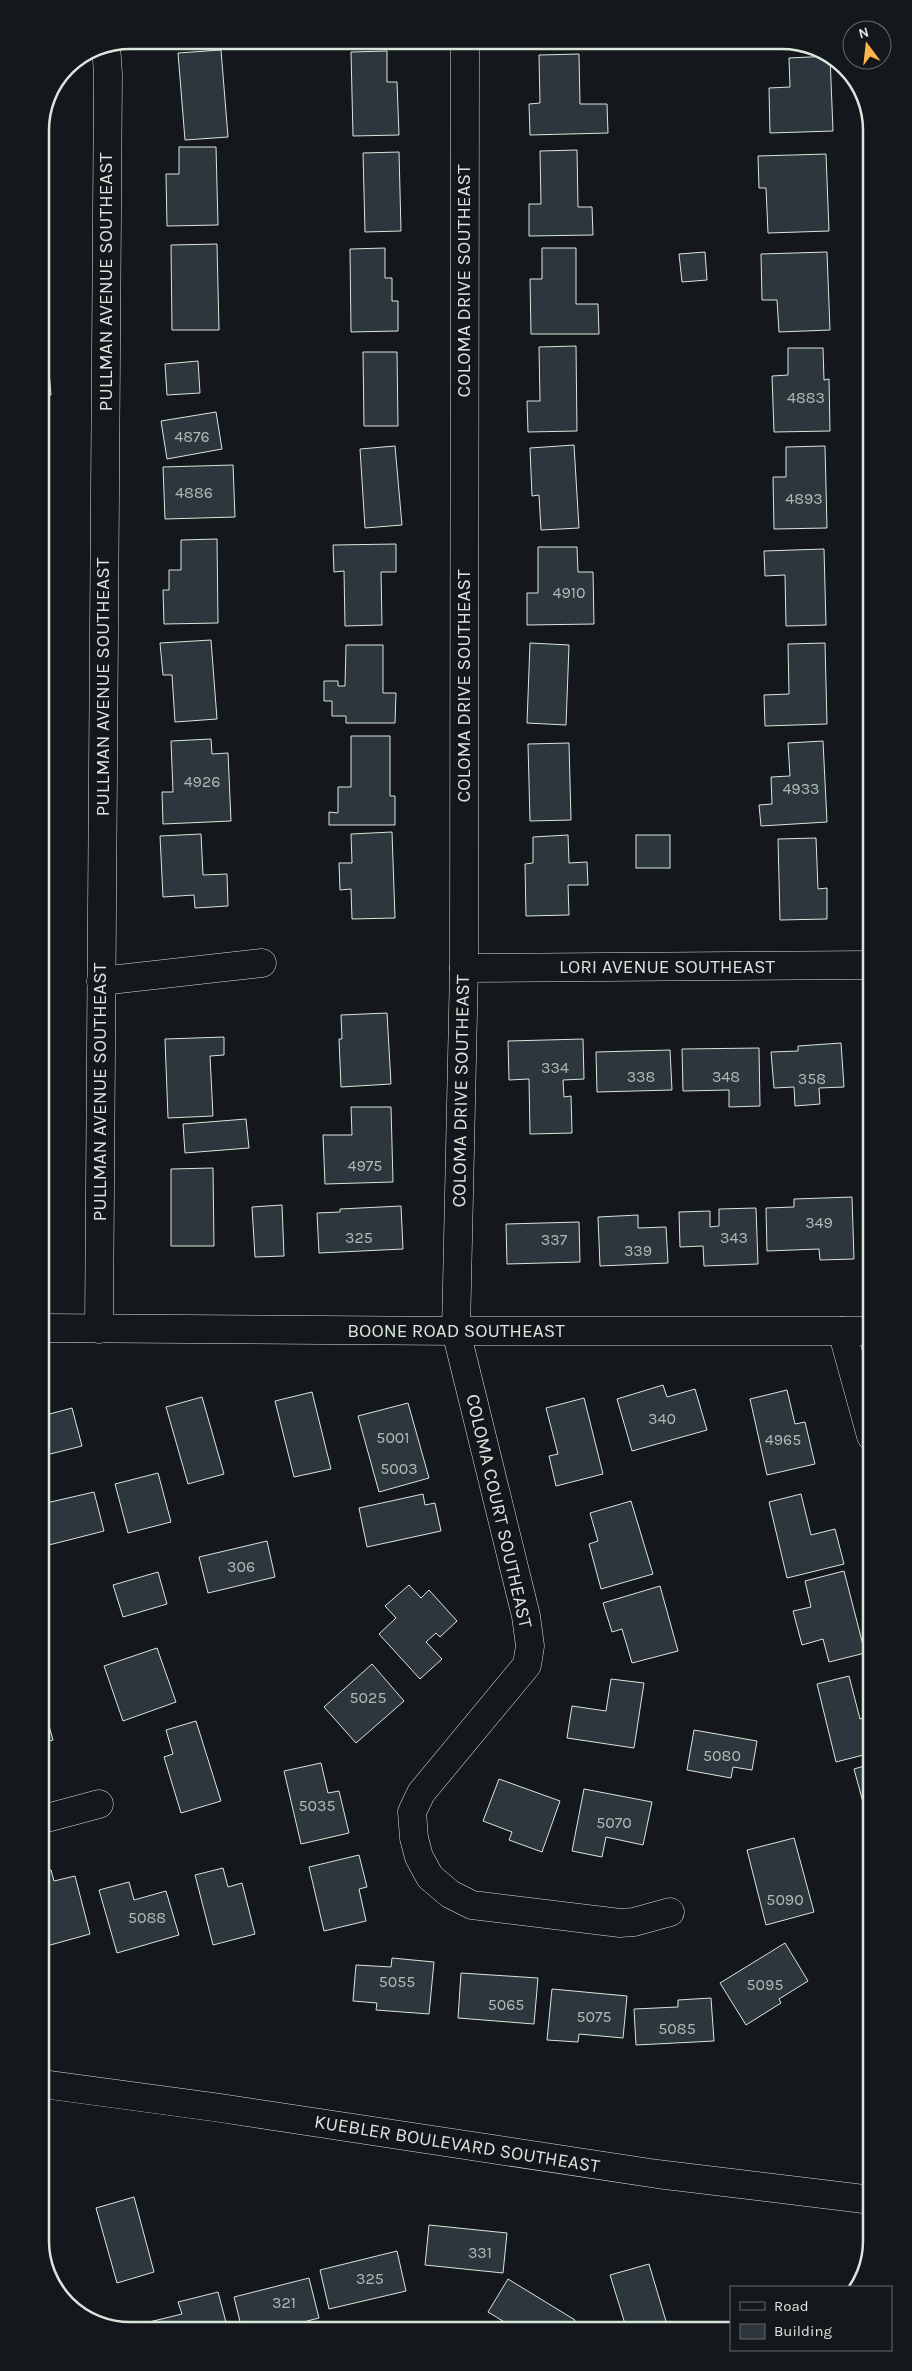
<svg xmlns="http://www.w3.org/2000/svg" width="912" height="2371" font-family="Karla,sans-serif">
<rect width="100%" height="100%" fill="#14181c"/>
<!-- building -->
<g fill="#2c363c" stroke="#d8e6dc">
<path d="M221 50 228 137 185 140 178 53Z"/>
<path d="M387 51V82H397L399 135 353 136 351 52Z"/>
<path d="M579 54 580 104H607L608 133 530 135 529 104 540 103 539 55Z"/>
<path d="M830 56 833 131 770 133 769 88 790 87 789 58Z"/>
<path d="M43 119H46L47 152H40V125Z"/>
<path d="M179 147H216L218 225 167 226 166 174H179Z"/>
<path d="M577 150 578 207H592L593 235 529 236V204H541L540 151Z"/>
<path d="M399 152 401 231 365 232 363 153Z"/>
<path d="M826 154 829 231 768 233 766 188H759L758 156Z"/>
<path d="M217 244 219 330H172L171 245Z"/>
<path d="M385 248V278H392V301H398V331L351 332 350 249Z"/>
<path d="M542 248H576V304H598L599 334H531L530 279H542Z"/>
<path d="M705 252 707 280 682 282 679 254Z"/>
<path d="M827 252 830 330 779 332 777 300H762L761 254Z"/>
<path d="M40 258H47L48 295 40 296Z"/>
<path d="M40 312 43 336H46L51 395 41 396Z"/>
<path d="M576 346 577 431 528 432 527 401H540L539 347Z"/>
<path d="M788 348H823L824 380 829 379 830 431 774 432 772 376 788 375Z"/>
<path d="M363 352H397L398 426H364Z"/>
<path d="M198 361 200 393 167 395 165 364Z"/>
<path d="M216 412 222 449 167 459 161 421Z"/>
<path d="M41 430 44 487 41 488Z"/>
<path d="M574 445 579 528 541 530 539 495 532 496 530 448Z"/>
<path d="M395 446 402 525 365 528 360 449Z"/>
<path d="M825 446 827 528 774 529 773 477H786V447Z"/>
<path d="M233 465 235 517 165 519 163 467Z"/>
<path d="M41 536H44L45 587H41Z"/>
<path d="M217 539 218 623 164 624 163 590H169V570H181V540Z"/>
<path d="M396 544V572H381L382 625 345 626 344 571 334 572 333 545Z"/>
<path d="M538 547H577L578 572H593L594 624 527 625V593H538Z"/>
<path d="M824 549 826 625 786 626 785 575 765 576 764 551Z"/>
<path d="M42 604 46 656H41V605Z"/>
<path d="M211 640 217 719 175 722 172 675H163L160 643Z"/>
<path d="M530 643 569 645 566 725 527 723Z"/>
<path d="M825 643 827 724 765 726 764 695 789 694 788 644Z"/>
<path d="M346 645H383V693H396L395 723H346V716H332V701H324V681H338V686H345Z"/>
<path d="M41 698H43L45 776H41Z"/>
<path d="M351 736H390V796H395V825H329V812L338 813V787H351Z"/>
<path d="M211 739 212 754 228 753 231 821 163 824 162 792H173L171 741Z"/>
<path d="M823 741 827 822 761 826 759 805 772 804 771 777 790 776 788 743Z"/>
<path d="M569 743 571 820 530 821 528 744Z"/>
<path d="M392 832 395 918 352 919 351 889 340 890 339 863H352L351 834Z"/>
<path d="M201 834 203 875 227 874 228 906 195 908 194 895 163 897 160 836Z"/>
<path d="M568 835 569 863 587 862 588 885H568L569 915 526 916 525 864 533 863V837Z"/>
<rect x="636" y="835" width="34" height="33"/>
<path d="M816 838 818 889 827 888V919L780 920 778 839Z"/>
<path d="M387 1013 391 1084 341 1087 339 1039H342L341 1015Z"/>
<path d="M224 1037V1055L210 1056 213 1116 168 1118 165 1039Z"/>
<path d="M583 1039 584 1079 563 1080 564 1097 571 1096 572 1133 530 1134 529 1079 509 1080 508 1041Z"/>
<path d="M841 1043 844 1087 819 1088 820 1104 795 1106 794 1087 774 1088 771 1052 798 1051V1046Z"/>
<path d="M759 1048 760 1106 729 1107V1090L683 1091 682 1049Z"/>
<path d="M670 1050 672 1090 597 1092 596 1052Z"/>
<path d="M864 1051H870V1099H867Z"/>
<path d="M351 1107H391L393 1182 325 1184 323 1135H352Z"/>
<path d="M246 1119 249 1148 185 1153 183 1124Z"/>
<path d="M213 1168 214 1246H171V1169Z"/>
<path d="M852 1197 854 1259 820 1260 819 1249 767 1251 766 1208 794 1207V1199Z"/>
<path d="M282 1205 284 1256 255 1257 252 1207Z"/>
<path d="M401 1206 403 1249 319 1253 317 1213 340 1212V1209Z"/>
<path d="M756 1208 758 1264 704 1266 703 1246 680 1247 679 1212 710 1211V1227L719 1226V1209Z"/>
<path d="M638 1215V1228L666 1227 668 1263 600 1266 598 1217Z"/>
<path d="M579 1222 580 1262 507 1264 506 1224Z"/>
<path d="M663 1385 667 1397 695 1389 707 1430 632 1451 617 1399Z"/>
<path d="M787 1390 795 1424 805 1422 815 1464 767 1475 750 1399Z"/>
<path d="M312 1392 331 1469 294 1477 275 1401Z"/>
<path d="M202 1397 224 1474 188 1484 166 1407Z"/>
<path d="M584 1398 603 1474 556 1486 549 1456 558 1454 546 1408Z"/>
<path d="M408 1403 429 1478 379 1492 358 1416Z"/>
<path d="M72 1408 82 1446 42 1456V1416Z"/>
<path d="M158 1473 171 1522 128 1533 115 1484Z"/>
<path d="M94 1492 104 1531 45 1546 42 1534V1504Z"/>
<path d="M423 1494 425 1505 435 1503 441 1531 367 1547 359 1508Z"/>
<path d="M801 1494 811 1535 835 1529 844 1564 787 1578 769 1502Z"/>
<path d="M631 1501 653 1574 601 1589 589 1544 598 1541 590 1513Z"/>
<path d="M267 1541 275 1577 208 1593 199 1557Z"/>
<path d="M844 1571 865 1653 829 1662 823 1639 802 1645 793 1611 811 1607 805 1581Z"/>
<path d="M158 1572 167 1604 123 1617 113 1585Z"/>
<path d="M409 1585 421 1598 429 1590 457 1621 440 1637 436 1633 426 1642 442 1659 420 1679 379 1634 396 1618 385 1606Z"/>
<path d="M660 1586 678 1651 632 1663 622 1629 612 1632 603 1603Z"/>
<path d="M157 1648 176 1702 123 1721 104 1666Z"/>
<path d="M372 1664 404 1701 356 1743 324 1707Z"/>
<path d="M849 1676 860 1719 871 1716V1753L836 1762 817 1684Z"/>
<path d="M611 1679 644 1683 634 1748 567 1738 572 1706 606 1711Z"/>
<path d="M42 1701 53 1740 42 1743Z"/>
<path d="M196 1721 221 1801 181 1813 164 1757 173 1754 166 1730Z"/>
<path d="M694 1730 757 1741 752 1770 733 1767 731 1778 687 1770Z"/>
<path d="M321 1763 328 1793 339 1791 349 1833 301 1844 284 1771Z"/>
<path d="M871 1764V1832L854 1769Z"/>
<path d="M499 1779 560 1801 542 1852 509 1840 512 1832 483 1821Z"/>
<path d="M584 1789 652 1802 643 1845 606 1837 602 1857 572 1851Z"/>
<path d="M794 1838 814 1912 766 1925 747 1850Z"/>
<path d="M359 1855 367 1887 359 1889 366 1921 324 1931 309 1867Z"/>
<path d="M871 1862V1892L864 1864Z"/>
<path d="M223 1868 228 1887 242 1883 255 1934 213 1945 195 1875Z"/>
<path d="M51 1870 54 1881 75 1876 90 1934 43 1947V1872Z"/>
<path d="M129 1882 134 1900 166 1891 179 1935 117 1953 99 1890Z"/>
<path d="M785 1943 808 1981 779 1999 781 2003 746 2025 720 1983Z"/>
<path d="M392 1958 434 1962 429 2014 376 2010 377 2003 353 2001 356 1965 391 1967Z"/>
<path d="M461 1973 538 1978 534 2024 458 2018Z"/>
<path d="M552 1989 627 1996 623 2038 579 2034 578 2042 547 2040Z"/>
<path d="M711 1998 714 2041 636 2045 634 2009 678 2007V2000Z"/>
<path d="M134 2197 154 2272 117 2283 96 2208Z"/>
<path d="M429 2225 507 2233 503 2273 425 2265Z"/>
<path d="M397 2251 406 2291 329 2309 320 2270Z"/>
<path d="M649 2264 668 2328 633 2329 632 2325 626 2327 610 2275Z"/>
<path d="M309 2278 319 2318 272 2330H242L234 2297Z"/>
<path d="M508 2279 575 2320 570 2329H516L488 2312Z"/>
<path d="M218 2292 228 2330 147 2331 145 2323 182 2314 178 2302Z"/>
</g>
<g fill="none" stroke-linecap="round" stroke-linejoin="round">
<defs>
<g id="minor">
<path d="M465 40 464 968 456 1331 526 1616 530 1646 527 1665 421 1793 412 1812 414 1838 419 1857 430 1877 450 1894 472 1905 620 1923 634 1922 670 1912"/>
<path d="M464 968 870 965"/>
<path d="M101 981 262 963"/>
<path d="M42 1328 456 1331H871"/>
<path d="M99 1329 108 74 106 45"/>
<path d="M842 1331 871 1436"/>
<path d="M43 1819 99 1804"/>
</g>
<path id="major" d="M43 2084 214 2107 657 2174 872 2200"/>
</defs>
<!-- minor casing -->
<use href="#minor" stroke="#d8e6dc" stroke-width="29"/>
<!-- major casing -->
<use href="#major" stroke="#d8e6dc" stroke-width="29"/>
<!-- minor -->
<use href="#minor" stroke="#14181c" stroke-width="28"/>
<!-- major -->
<use href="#major" stroke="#14181c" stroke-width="28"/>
</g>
<g text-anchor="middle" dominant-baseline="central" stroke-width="4" stroke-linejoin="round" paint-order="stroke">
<!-- number labels -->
<g font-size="16" fill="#adbab4">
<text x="806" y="397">4883</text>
<text x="192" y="436">4876</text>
<text x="194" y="492">4886</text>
<text x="804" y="498">4893</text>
<text x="569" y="592">4910</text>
<text x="202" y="781">4926</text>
<text x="801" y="788">4933</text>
<text x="555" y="1067">334</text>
<text x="641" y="1076">338</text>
<text x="726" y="1076">348</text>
<text x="812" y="1078">358</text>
<text x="365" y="1165">4975</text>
<text x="819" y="1222">349</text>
<text x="359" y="1237">325</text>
<text x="734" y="1237">343</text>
<text x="554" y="1239">337</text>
<text x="638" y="1250">339</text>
<text x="662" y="1418">340</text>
<text x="393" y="1437">5001</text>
<text x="783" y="1439">4965</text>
<text x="399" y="1468">5003</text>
<text x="241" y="1566">306</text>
<text x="368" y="1697">5025</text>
<text x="722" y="1755">5080</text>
<text x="317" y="1805">5035</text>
<text x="614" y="1822">5070</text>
<text x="785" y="1899">5090</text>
<text x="147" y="1917">5088</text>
<text x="397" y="1981">5055</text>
<text x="765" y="1984">5095</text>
<text x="506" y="2004">5065</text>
<text x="594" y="2016">5075</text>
<text x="677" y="2028">5085</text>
<text x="480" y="2252">331</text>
<text x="370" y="2278">325</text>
<text x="284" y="2302">321</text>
</g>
<!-- street labels -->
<g font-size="19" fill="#d8e6dc" stroke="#14181c">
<text transform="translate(464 281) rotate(-90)">COLOMA DRIVE SOUTHEAST</text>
<text transform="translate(106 282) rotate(-90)">PULLMAN AVENUE SOUTHEAST</text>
<text transform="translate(464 686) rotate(-90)">COLOMA DRIVE SOUTHEAST</text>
<text transform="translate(103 687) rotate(-90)">PULLMAN AVENUE SOUTHEAST</text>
<text x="667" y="967">LORI AVENUE SOUTHEAST</text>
<text transform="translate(461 1091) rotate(-89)">COLOMA DRIVE SOUTHEAST</text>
<text transform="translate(100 1092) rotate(-90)">PULLMAN AVENUE SOUTHEAST</text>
<text x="456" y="1331">BOONE ROAD SOUTHEAST</text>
<text transform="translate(499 1511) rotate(77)">COLOMA COURT SOUTHEAST</text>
<text transform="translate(457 2144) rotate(9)">KUEBLER BOULEVARD SOUTHEAST</text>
</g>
</g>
<!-- crop -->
<path d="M0 0H912V2371H0ZM130 49H782A81 81 0 0 1 863 130V2241A81 81 0 0 1 782 2322H130A81 81 0 0 1 49 2241V130A81 81 0 0 1 130 49Z" fill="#14181c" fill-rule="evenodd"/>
<path fill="none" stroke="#d8e6dc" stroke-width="2.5" d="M130 49H782A81 81 0 0 1 863 130V2241A81 81 0 0 1 782 2322H130A81 81 0 0 1 49 2241V130A81 81 0 0 1 130 49Z"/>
<!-- legend -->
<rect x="730" y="2286" width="162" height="65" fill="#14181c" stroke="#626a69"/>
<rect x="740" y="2302" width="25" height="8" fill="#14181c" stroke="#626a69"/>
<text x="774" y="2311" font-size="15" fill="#d8e6dc">Road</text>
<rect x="740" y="2324" width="25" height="15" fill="#2c363c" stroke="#626a69"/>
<text x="774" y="2336" font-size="15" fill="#d8e6dc">Building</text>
<!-- north arrow -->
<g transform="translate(867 45) rotate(345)"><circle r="24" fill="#14181c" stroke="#626a69"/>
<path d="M0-4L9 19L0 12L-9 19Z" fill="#ffb74d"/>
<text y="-8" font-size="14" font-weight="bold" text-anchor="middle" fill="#d8e6dc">N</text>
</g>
</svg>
